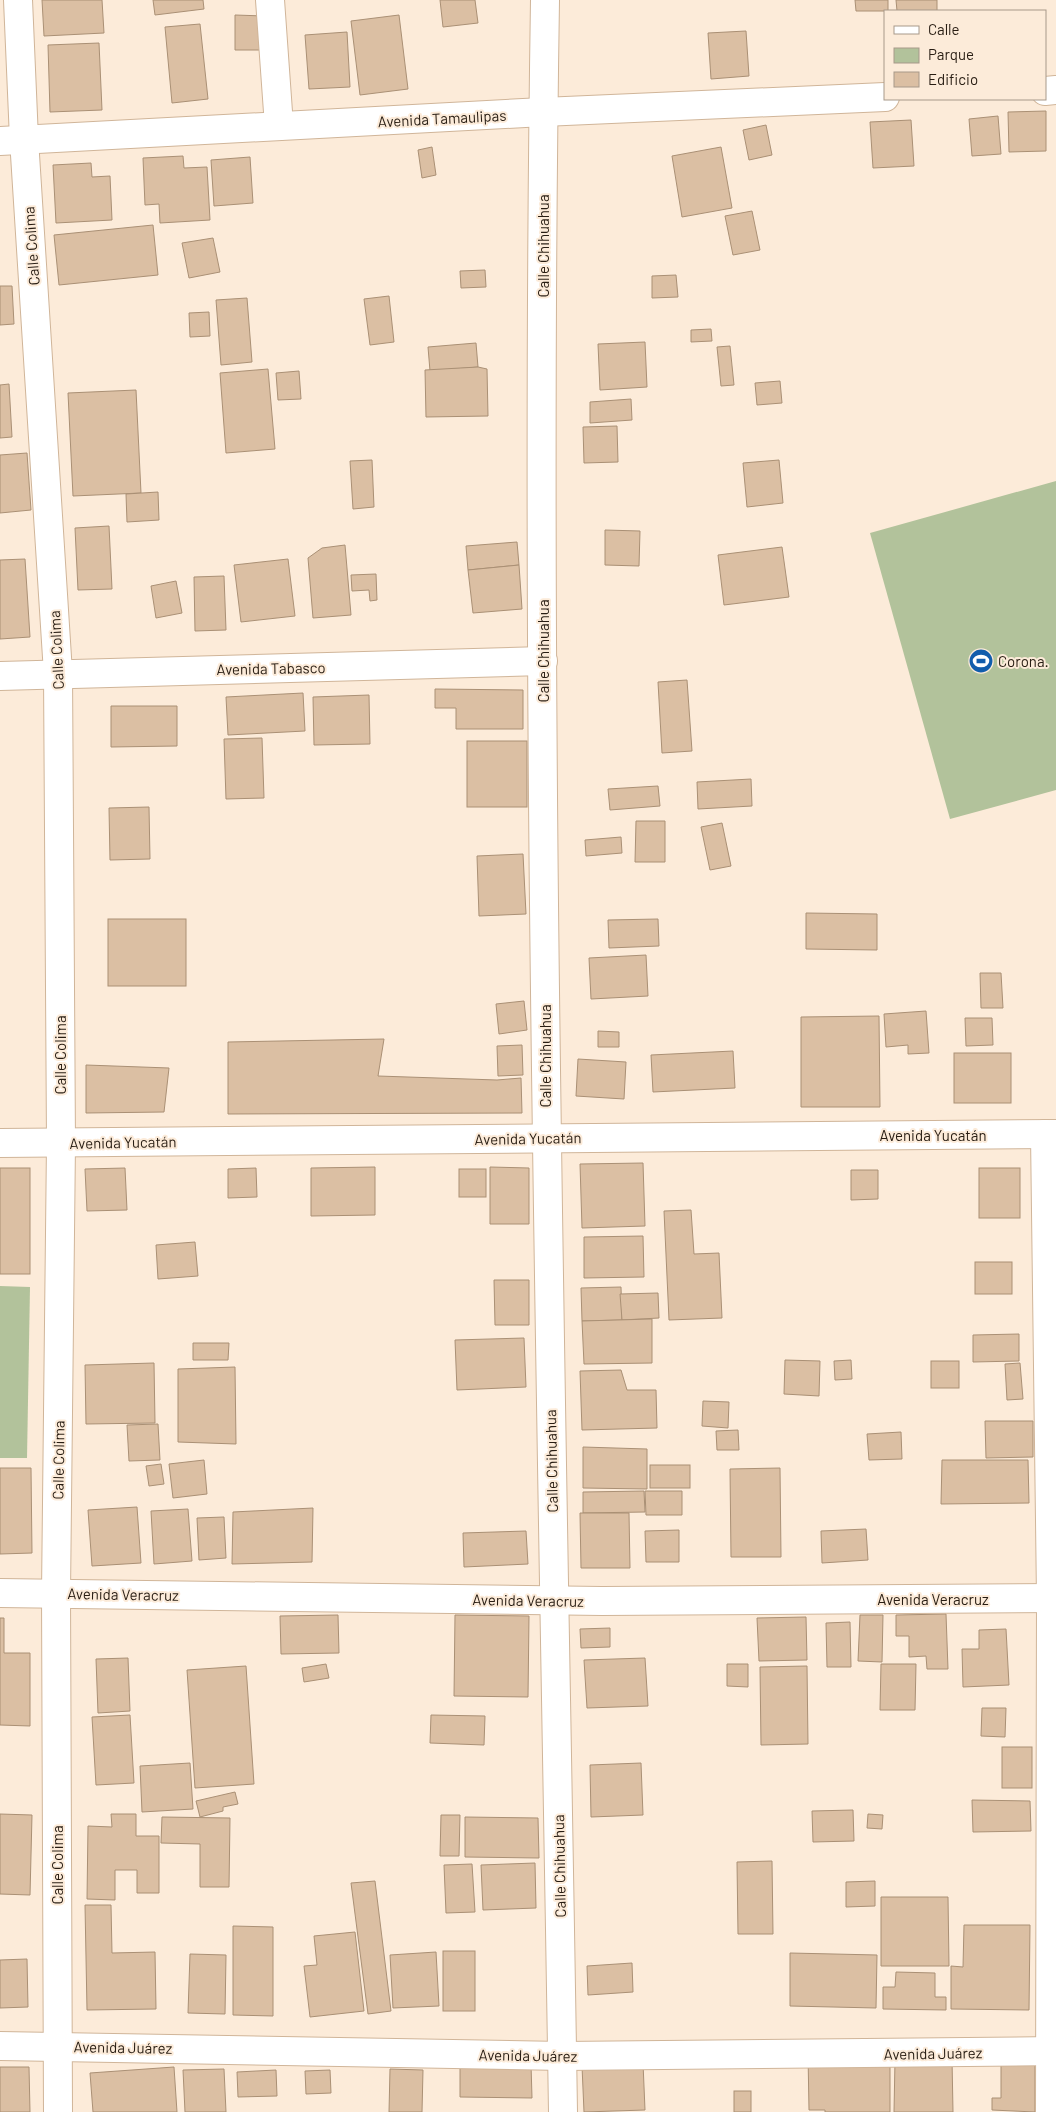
<svg xmlns="http://www.w3.org/2000/svg" width="1056" height="2112" font-family="Barlow,sans-serif">
<rect width="100%" height="100%" fill="#fcebd9"/>
<!-- green -->
<g fill="#b2c29b">
<path d="M1056 481V790L950 819 870 533Z"/>
<path d="M0 1286 30 1287 27 1458H0Z"/>
</g>
<!-- building -->
<g fill="#dbbfa3" stroke="#aa9075">
<path d="M42 0H102L104 33 44 36Z"/>
<path d="M153 0H203L204 9 155 15Z"/>
<path d="M440 0H475L478 23 443 27Z"/>
<path d="M855 0H888V11H856Z"/>
<path d="M896 0H937V11H897Z"/>
<path d="M235 15 264 16 265 50H235Z"/>
<path d="M399 15 408 89 360 95 351 21Z"/>
<path d="M200 24 208 99 172 103 165 27Z"/>
<path d="M746 31 749 76 711 79 708 33Z"/>
<path d="M347 32 350 87 309 89 305 35Z"/>
<path d="M99 43 102 110 50 112 48 45Z"/>
<path d="M1046 111V151L1009 152 1008 112Z"/>
<path d="M998 116 1001 154 972 156 969 119Z"/>
<path d="M911 120 914 166 873 168 870 122Z"/>
<path d="M766 125 772 155 749 160 743 130Z"/>
<path d="M432 147 436 175 422 178 418 150Z"/>
<path d="M721 147 732 208 682 217 672 156Z"/>
<path d="M183 156 184 168 207 167 210 220 160 223 159 204 145 205 143 158Z"/>
<path d="M250 157 253 203 214 206 211 160Z"/>
<path d="M91 163 92 177 110 176 112 220 56 223 53 165Z"/>
<path d="M752 211 760 250 733 255 725 216Z"/>
<path d="M153 225 158 275 59 285 54 235Z"/>
<path d="M213 238 220 272 189 278 182 243Z"/>
<path d="M485 270 486 287 461 288 460 271Z"/>
<path d="M676 275 678 297 652 298V276Z"/>
<path d="M0 286H12L14 324 0 325Z"/>
<path d="M389 296 394 342 370 345 364 299Z"/>
<path d="M247 298 252 362 221 365 216 300Z"/>
<path d="M209 312 210 336 190 337 189 313Z"/>
<path d="M711 329 712 341 691 342V330Z"/>
<path d="M645 342 647 387 600 390 598 344Z"/>
<path d="M476 343 478 367 430 371 428 347Z"/>
<path d="M730 346 734 385 721 386 717 347Z"/>
<path d="M478 367 487 369 488 416 426 417 425 370Z"/>
<path d="M268 369 275 449 226 453 220 373Z"/>
<path d="M299 371 301 399 278 400 276 373Z"/>
<path d="M780 381 782 403 757 405 755 383Z"/>
<path d="M9 384 12 437 0 438V385Z"/>
<path d="M136 390 141 493 73 496 68 393Z"/>
<path d="M631 399 632 420 590 423V402Z"/>
<path d="M617 426 618 462 584 463 583 427Z"/>
<path d="M27 453 31 510 0 513V455Z"/>
<path d="M372 460 374 507 353 509 350 461Z"/>
<path d="M779 460 783 503 747 507 743 463Z"/>
<path d="M158 492 159 520 127 522 126 494Z"/>
<path d="M109 526 112 589 78 590 75 528Z"/>
<path d="M605 530 640 531 639 566 605 565Z"/>
<path d="M517 542 519 565 468 570 466 546Z"/>
<path d="M345 545 351 615 313 618 308 558 322 548Z"/>
<path d="M782 547 789 597 724 605 718 555Z"/>
<path d="M25 559 30 637 0 639V560Z"/>
<path d="M288 559 295 616 241 622 234 565Z"/>
<path d="M519 565 522 609 473 613 468 570Z"/>
<path d="M376 574 377 600 370 601 369 590 352 591 351 575Z"/>
<path d="M224 576 226 630 195 631 194 577Z"/>
<path d="M176 581 182 613 156 618 151 586Z"/>
<path d="M687 680 692 751 662 753 658 682Z"/>
<path d="M435 689 523 690V729H456V708H435Z"/>
<path d="M303 693 305 731 228 735 226 697Z"/>
<path d="M369 695 370 744 314 745 313 697Z"/>
<path d="M111 706H177V746L111 747Z"/>
<path d="M262 738 264 798 226 799 224 739Z"/>
<rect x="467" y="741" width="60" height="66"/>
<path d="M751 779 752 806 698 809 697 782Z"/>
<path d="M658 786 660 806 610 810 608 789Z"/>
<path d="M149 807 150 859 110 860 109 808Z"/>
<path d="M636 821H665V862H635Z"/>
<path d="M722 823 731 866 710 870 701 827Z"/>
<path d="M621 837 622 853 586 856 585 840Z"/>
<path d="M523 854 526 914 479 916 477 856Z"/>
<path d="M806 913 877 914V950L806 949Z"/>
<rect x="108" y="919" width="78" height="67"/>
<path d="M658 919 659 946 609 948 608 920Z"/>
<path d="M646 955 648 996 591 999 589 958Z"/>
<path d="M980 973H1001L1003 1008H981Z"/>
<path d="M524 1001 527 1030 499 1034 496 1004Z"/>
<path d="M926 1011 929 1053 908 1054V1045L886 1047 884 1014Z"/>
<path d="M879 1016 880 1107H801V1017Z"/>
<path d="M965 1018H992L993 1045 966 1046Z"/>
<path d="M598 1031 619 1032V1047H598Z"/>
<path d="M384 1039 378 1076 497 1080 521 1078 522 1113 228 1114V1042Z"/>
<path d="M522 1045 523 1075 498 1076 497 1046Z"/>
<path d="M733 1051 735 1088 653 1092 651 1055Z"/>
<rect x="954" y="1053" width="57" height="50"/>
<path d="M578 1059 626 1062 624 1099 576 1096Z"/>
<path d="M86 1065 169 1068 164 1112 86 1113Z"/>
<path d="M643 1163 645 1226 582 1228 580 1164Z"/>
<path d="M375 1167V1215L311 1216V1168Z"/>
<path d="M490 1167 529 1168V1224H490Z"/>
<rect x="0" y="1168" width="30" height="106"/>
<path d="M125 1168 127 1210 87 1211 85 1169Z"/>
<path d="M256 1168 257 1197 228 1198V1169Z"/>
<rect x="979" y="1168" width="41" height="50"/>
<rect x="459" y="1169" width="27" height="28"/>
<path d="M851 1170H878V1199L851 1200Z"/>
<path d="M691 1210 694 1254 719 1253 722 1318 669 1320 664 1211Z"/>
<path d="M643 1236 644 1277 584 1278V1237Z"/>
<path d="M195 1242 198 1276 158 1279 156 1245Z"/>
<rect x="975" y="1262" width="37" height="32"/>
<path d="M494 1280H529V1325H495Z"/>
<path d="M621 1287 622 1320 582 1321 581 1288Z"/>
<path d="M658 1293 659 1318 622 1320 620 1294Z"/>
<path d="M652 1319V1363L584 1364 582 1321Z"/>
<path d="M1019 1334V1361L973 1362V1335Z"/>
<path d="M524 1338 526 1387 457 1390 455 1340Z"/>
<path d="M193 1343H229L228 1360H193Z"/>
<path d="M785 1360 820 1361 819 1396 784 1394Z"/>
<path d="M851 1360 852 1379 835 1380 834 1361Z"/>
<rect x="931" y="1361" width="28" height="27"/>
<path d="M154 1363 155 1423 86 1424 85 1365Z"/>
<path d="M1020 1363 1023 1399 1007 1400 1005 1364Z"/>
<path d="M235 1367 236 1444 178 1442V1369Z"/>
<path d="M621 1370 627 1390H656L657 1428 582 1430 580 1371Z"/>
<path d="M703 1401 729 1402 728 1428 702 1426Z"/>
<path d="M985 1421H1033V1457L986 1458Z"/>
<path d="M158 1424 160 1460 129 1461 127 1425Z"/>
<path d="M738 1430 739 1450H717L716 1431Z"/>
<path d="M901 1432 902 1459 869 1460 867 1434Z"/>
<path d="M583 1447 647 1449V1489L583 1488Z"/>
<path d="M204 1460 207 1494 173 1498 169 1464Z"/>
<path d="M942 1460H1028L1029 1503 941 1504Z"/>
<path d="M161 1464 164 1484 149 1486 146 1466Z"/>
<rect x="650" y="1465" width="40" height="23"/>
<path d="M0 1468H31L32 1553 0 1554Z"/>
<path d="M780 1468 781 1557H731L730 1469Z"/>
<path d="M644 1491 645 1512 583 1513V1492Z"/>
<path d="M645 1491H682V1515H646Z"/>
<path d="M137 1507 141 1563 92 1566 88 1510Z"/>
<path d="M313 1508 312 1562 232 1564 233 1512Z"/>
<path d="M188 1509 192 1561 154 1564 151 1511Z"/>
<path d="M580 1513H629L630 1568H581Z"/>
<path d="M224 1517 226 1558 199 1560 197 1518Z"/>
<path d="M866 1529 868 1560 822 1563 821 1531Z"/>
<path d="M679 1530V1562H646L645 1531Z"/>
<path d="M526 1531 528 1564 464 1567 463 1533Z"/>
<path d="M946 1614 948 1669H927L926 1656 909 1657V1636H896V1615Z"/>
<path d="M338 1615 339 1653 281 1654 280 1616Z"/>
<path d="M455 1615 529 1616 528 1697 454 1696Z"/>
<path d="M860 1615H883L882 1662 858 1661Z"/>
<path d="M806 1617 807 1660 759 1661 757 1618Z"/>
<path d="M0 1618H4V1653H30V1726L0 1725Z"/>
<path d="M850 1622 851 1667H827L826 1623Z"/>
<path d="M610 1628V1647L581 1648 580 1629Z"/>
<path d="M1006 1629 1009 1685 963 1687 962 1649H979V1630Z"/>
<path d="M128 1658 130 1711 98 1713 96 1659Z"/>
<path d="M645 1658 648 1706 587 1708 584 1660Z"/>
<path d="M326 1664 329 1678 304 1682 302 1668Z"/>
<path d="M727 1664H748V1687L727 1686Z"/>
<path d="M881 1664H916L915 1710H880Z"/>
<path d="M246 1666 254 1784 195 1788 187 1670Z"/>
<path d="M807 1666 808 1744 761 1745 760 1667Z"/>
<path d="M982 1708H1006L1005 1737 981 1736Z"/>
<path d="M130 1715 134 1783 96 1785 92 1717Z"/>
<path d="M431 1715 485 1716 484 1745 430 1743Z"/>
<rect x="1002" y="1747" width="30" height="41"/>
<path d="M190 1763 193 1809 142 1812 140 1766Z"/>
<path d="M641 1763 643 1815 591 1817 590 1765Z"/>
<path d="M235 1792 238 1804 223 1807V1811L200 1817 196 1801Z"/>
<path d="M972 1800 1030 1801 1031 1831 973 1832Z"/>
<path d="M853 1810 854 1841 813 1842 812 1811Z"/>
<path d="M0 1814 32 1815 30 1895 0 1894Z"/>
<path d="M111 1814H136V1836H159V1893H137V1870H115V1900L87 1899 88 1826 112 1827Z"/>
<path d="M868 1814 883 1815 882 1829 867 1828Z"/>
<path d="M441 1815H460L459 1856H440Z"/>
<path d="M162 1817 230 1818 229 1887H200V1844L161 1843Z"/>
<path d="M465 1817 538 1818 539 1858 465 1857Z"/>
<path d="M772 1861 773 1934H738L737 1862Z"/>
<path d="M535 1863 536 1908 483 1910 481 1865Z"/>
<path d="M472 1864 475 1912 446 1913 444 1865Z"/>
<path d="M375 1881 391 2011 368 2014 351 1883Z"/>
<path d="M875 1881V1906L846 1907V1882Z"/>
<path d="M881 1897H948L949 1966H881Z"/>
<path d="M85 1905H111L112 1953 155 1952 156 2009 87 2010Z"/>
<path d="M964 1925H1030L1029 2010 951 2009V1966L963 1967Z"/>
<path d="M233 1926 273 1927V2016L233 2015Z"/>
<path d="M355 1932 364 2011 310 2017 304 1966 317 1965 314 1936Z"/>
<rect x="443" y="1951" width="32" height="60"/>
<path d="M436 1952 439 2006 393 2008 390 1955Z"/>
<path d="M790 1953 877 1955 876 2008 790 2006Z"/>
<path d="M190 1954 226 1955 225 2014 188 2013Z"/>
<path d="M27 1959 28 2007 0 2008V1960Z"/>
<path d="M632 1963 633 1992 588 1995 587 1966Z"/>
<path d="M896 1972 935 1973V1997H946V2010L883 2009V1987H895Z"/>
<path d="M890 2053V2112H825V2110H809L808 2054Z"/>
<path d="M952 2059 953 2112H894L895 2060Z"/>
<path d="M643 2063 645 2110 584 2112 582 2066Z"/>
<path d="M460 2064H531L532 2098 460 2097Z"/>
<path d="M1035 2064V2112L992 2110V2098H1001V2065Z"/>
<path d="M0 2067H29L30 2112H0Z"/>
<path d="M174 2067 177 2112H93L90 2073Z"/>
<path d="M224 2069 226 2112H185L183 2070Z"/>
<path d="M390 2069 423 2070 422 2112H389Z"/>
<path d="M276 2070 277 2096 238 2097 237 2072Z"/>
<path d="M330 2070 331 2093 306 2094 305 2071Z"/>
<rect x="734" y="2091" width="17" height="21"/>
</g>
<g fill="none" stroke-linecap="round" stroke-linejoin="round">
<defs>
<g id="minor">
<path d="M18 0 24 139 58 673 61 1143 56 1593 58 2112"/>
<path d="M270 0 279 126"/>
<path d="M545 0C534 704 552 1408 563 2112"/>
<path d="M1045 91 1056 90"/>
<path d="M0 141 543 112 885 97"/>
<path d="M0 676 543 661"/>
<path d="M1045 1134 1051 1598 1050 2112"/>
<path d="M0 1143 1056 1134"/>
<path d="M0 1593 602 1601 1056 1598"/>
<path d="M0 2046 563 2056 1056 2051"/>
</g>
</defs>
<!-- minor casing -->
<use href="#minor" stroke="#d0b599" stroke-width="30"/>
<!-- minor -->
<use href="#minor" stroke="#fff" stroke-width="28"/>
</g>
<!-- icons -->
<defs>
<symbol id="stadium-disc" viewBox="-11 -11 22 22"><circle r="9.5" fill="#115dac" stroke="#fcebd9"/><path d="M0-5a6.5 5 0 1 0 0 10a6.5 5 0 1 0 0-10ZM-3.5-1.8h7v3.6h-7Z" fill="#fff"/></symbol>
</defs>
<g fill-rule="evenodd">
<use href="#stadium-disc" x="967" y="647" width="28" height="28"/>
</g>
<g text-anchor="middle" dominant-baseline="central" stroke-width="4" stroke-linejoin="round" paint-order="stroke">
<!-- street labels -->
<g font-size="15" fill="#281d13" stroke="#fcebd9">
<text transform="translate(442 118) rotate(-3)">Avenida Tamaulipas</text>
<text transform="translate(31 246) rotate(-94)">Calle Colima</text>
<text transform="translate(543 246) rotate(-90)">Calle Chihuahua</text>
<text transform="translate(56 650) rotate(-93)">Calle Colima</text>
<text transform="translate(543 651) rotate(-90)">Calle Chihuahua</text>
<text transform="translate(271 668) rotate(-1)">Avenida Tabasco</text>
<text transform="translate(60 1055) rotate(-90)">Calle Colima</text>
<text transform="translate(545 1056) rotate(-90)">Calle Chihuahua</text>
<text x="933" y="1135">Avenida Yucatán</text>
<text transform="translate(528 1138) rotate(-1)">Avenida Yucatán</text>
<text transform="translate(123 1142) rotate(-1)">Avenida Yucatán</text>
<text transform="translate(58 1460) rotate(-89)">Calle Colima</text>
<text transform="translate(551 1461) rotate(-91)">Calle Chihuahua</text>
<text transform="translate(123 1594) rotate(1)">Avenida Veracruz</text>
<text x="933" y="1599">Avenida Veracruz</text>
<text transform="translate(528 1600) rotate(1)">Avenida Veracruz</text>
<text transform="translate(57 1865) rotate(-90)">Calle Colima</text>
<text transform="translate(559 1866) rotate(-91)">Calle Chihuahua</text>
<text transform="translate(123 2047) rotate(1)">Avenida Juárez</text>
<text transform="translate(933 2053) rotate(-1)">Avenida Juárez</text>
<text transform="translate(528 2055) rotate(1)">Avenida Juárez</text>
</g>
<!-- poi labels -->
<g font-size="15" fill="#281d13" stroke="#fcebd9" text-anchor="start">
<text x="998" y="661">Corona.</text>
</g>
</g>
<!-- legend -->
<rect x="884" y="10" width="162" height="90" fill="#fcebd9" stroke="#a7998a"/>
<rect x="894" y="26" width="25" height="8" fill="#ffffff" stroke="#a7998a"/>
<text x="928" y="35" font-size="15" fill="#281d13">Calle</text>
<rect x="894" y="48" width="25" height="15" fill="#b2c29b" stroke="#a7998a"/>
<text x="928" y="60" font-size="15" fill="#281d13">Parque</text>
<rect x="894" y="72" width="25" height="15" fill="#dbbfa3" stroke="#a7998a"/>
<text x="928" y="85" font-size="15" fill="#281d13">Edificio</text>
</svg>
